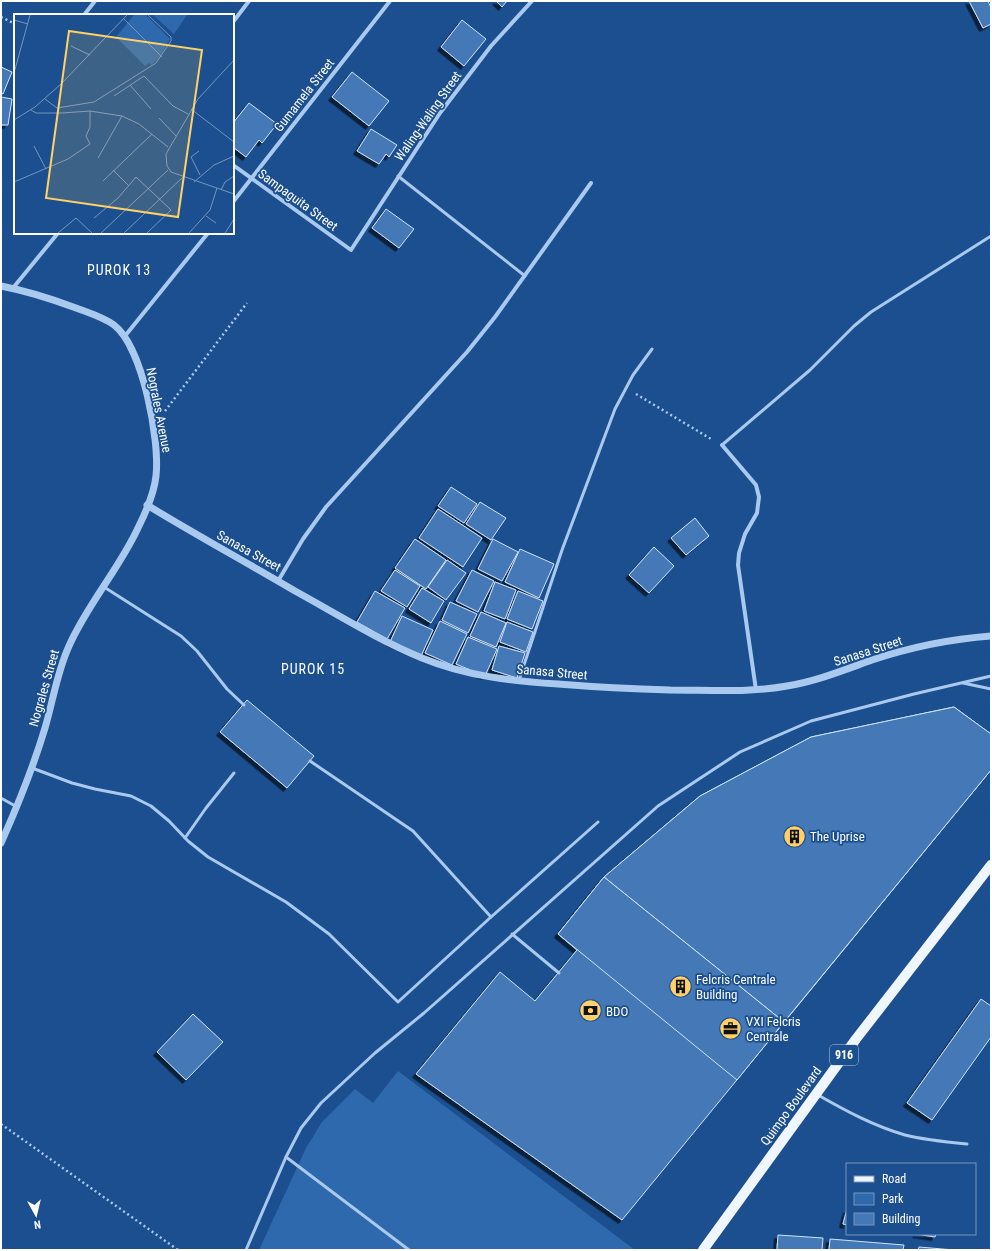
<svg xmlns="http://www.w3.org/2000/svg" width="992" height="1251" font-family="'Roboto Condensed',sans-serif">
<defs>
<filter id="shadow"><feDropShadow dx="-3.5" dy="3.5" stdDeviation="0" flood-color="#0009"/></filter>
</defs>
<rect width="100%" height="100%" fill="#1b4f8f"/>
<!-- green -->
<path fill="#2e69ad" d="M398 1071 635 1250H259L306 1148 322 1122 355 1089 373 1103Z"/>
<!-- building -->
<g fill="#4478b7" stroke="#cfe3fa" filter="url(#shadow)">
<path d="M496 1H507L502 7Z"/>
<path d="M969 1H988L991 8V24L983 28Z"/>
<path d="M462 20 486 39 464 66 441 47Z"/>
<path d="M1 67 12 72 3 94 1 93Z"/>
<path d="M352 72 389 101 369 126 332 97Z"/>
<path d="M1 97 12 99 8 125H1Z"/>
<path d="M249 103 277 124 262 143 259 140 246 157 233 147V123Z"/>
<path d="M371 129 397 145 389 157 386 154 379 164 357 151Z"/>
<path d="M386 209 414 229 399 248 372 228Z"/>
<path d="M451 487 477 504 464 523 438 506Z"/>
<path d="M480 502 506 518 491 540 466 524Z"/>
<path d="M438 509 482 538 463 567 419 538Z"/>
<path d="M695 518 709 536 686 555 671 538Z"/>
<path d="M415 539 446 560 426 589 395 568Z"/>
<path d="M493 539 518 552 502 581 478 569Z"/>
<path d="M654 547 674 566 649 593 629 575Z"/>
<path d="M520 549 554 564 539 598 505 582Z"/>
<path d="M447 560 466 573 446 600 428 587Z"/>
<path d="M395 570 420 586 407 607 381 591Z"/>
<path d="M472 570 494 581 478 612 456 601Z"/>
<path d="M495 582 516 590 505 619 484 611Z"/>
<path d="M422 588 444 601 431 623 409 609Z"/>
<path d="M375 591 405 608 387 639 357 622Z"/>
<path d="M518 591 543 601 532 629 507 619Z"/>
<path d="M450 602 477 614 468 633 442 620Z"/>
<path d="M481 612 506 623 496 647 470 636Z"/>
<path d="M402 616 433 630 421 656 390 642Z"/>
<path d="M440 621 467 634 452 665 425 653Z"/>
<path d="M507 622 533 632 526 652 500 642Z"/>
<path d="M468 637 497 649 485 676 456 664Z"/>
<path d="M499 646 525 653 517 678 492 670Z"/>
<path d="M247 700 314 756 287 788 220 732Z"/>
<path d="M954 707 991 734V770L622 1220 416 1074 500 972 535 1001 577 950 558 934 604 877 700 796 811 737Z"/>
<path d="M954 707 991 734V770L784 1022 604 877 700 796 811 737Z"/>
<path d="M604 877 784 1022 737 1080 558 934Z"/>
<path d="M981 999 991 1006V1037L932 1120 907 1103Z"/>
<path d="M193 1014 223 1042 186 1080 157 1052Z"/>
<path d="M847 1209V1225L843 1224Z"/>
<path d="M916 1234H936L935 1237Z"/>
<path d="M778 1235 823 1238 822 1250H777Z"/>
<path d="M830 1239 904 1245 903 1250H829Z"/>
<path d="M919 1247 954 1250H918Z"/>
</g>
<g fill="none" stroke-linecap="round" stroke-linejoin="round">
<!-- path -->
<g stroke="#a9c9ee" stroke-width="2.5" stroke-dasharray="2 3" stroke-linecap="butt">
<path d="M1 17 15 24"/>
<path d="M636 394 711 439"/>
<path d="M165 411 247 303"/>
<path d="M1 1124 178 1250"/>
</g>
<!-- service -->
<g stroke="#a9c9ee" stroke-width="3">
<path d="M398 176 525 276"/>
<path d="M722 445 810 370 854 326 871 312 991 236"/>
<path d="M104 587 181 636 197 651 227 689 244 705"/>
<path d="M519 680 562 550 615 409 633 375 652 349"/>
<path d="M963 683 991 689"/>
<path d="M310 761 413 831 491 917"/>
<path d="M32 768 72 783 95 789 131 796 151 806 169 821 188 841 208 857 286 902 329 934 398 1002 491 917 598 822"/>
<path d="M1 798 17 807"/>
<path d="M185 838 206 808 234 773"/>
<path d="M512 934 559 973"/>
<path d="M818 1095C846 1111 874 1126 905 1135 925 1140 946 1142 967 1144"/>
<path d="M286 1157 409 1250"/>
<path d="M246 1250 286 1157 301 1128 321 1103 375 1053 424 1013 658 806 740 752 811 721 914 694 991 676"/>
</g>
<!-- minor -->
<g stroke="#a9c9ee" stroke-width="4">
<path d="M84 15 95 1"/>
<path d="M233 22 249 1"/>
<path d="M233 165 351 250 440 113 491 46 532 1"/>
<path d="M233 202 390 1"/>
<path d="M13 288 58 233"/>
<path d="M125 336 208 233"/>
<path d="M722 445 756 485 759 497 757 513 745 534 739 553 738 565 756 690"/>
<path d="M278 581 303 539 326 507 467 352 495 317 591 183"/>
</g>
<!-- tertiary -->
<g stroke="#a9c9ee" stroke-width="7">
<path d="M1 286C27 291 52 299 76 308 89 313 103 317 114 325 143 347 160 441 156 476 154 494 146 512 138 528 119 569 87 605 69 646 57 672 53 701 45 728 33 768 18 805 1 843"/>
<path d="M147 505C196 535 246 562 295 591 337 614 378 640 422 658 466 676 511 681 558 684 595 687 633 689 670 690 709 690 748 693 787 686 817 681 844 670 872 660 911 647 951 639 991 636"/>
</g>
<!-- primary -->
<path stroke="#f0f6ff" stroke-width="10" d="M703 1250 856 1039 991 865"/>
</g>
<!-- icons -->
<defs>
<symbol id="building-disc" viewBox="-11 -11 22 22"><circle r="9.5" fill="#ffd166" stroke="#1b4f8f"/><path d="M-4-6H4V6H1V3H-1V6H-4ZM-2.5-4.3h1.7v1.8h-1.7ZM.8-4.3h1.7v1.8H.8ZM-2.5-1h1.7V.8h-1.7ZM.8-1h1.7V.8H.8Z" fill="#111"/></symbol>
<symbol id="bank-disc" viewBox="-11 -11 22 22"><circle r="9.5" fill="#ffd166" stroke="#1b4f8f"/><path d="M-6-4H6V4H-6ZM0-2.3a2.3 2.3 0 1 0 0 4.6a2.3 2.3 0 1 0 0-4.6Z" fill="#111"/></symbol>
<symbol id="office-disc" viewBox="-11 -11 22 22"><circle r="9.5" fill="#ffd166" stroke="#1b4f8f"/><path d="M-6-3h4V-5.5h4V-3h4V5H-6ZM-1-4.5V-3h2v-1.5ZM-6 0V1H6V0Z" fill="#111"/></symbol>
</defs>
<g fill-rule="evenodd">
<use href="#building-disc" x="782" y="824" width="25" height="25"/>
<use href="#building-disc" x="668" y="974" width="25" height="25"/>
<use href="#bank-disc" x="578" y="998" width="25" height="25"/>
<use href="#office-disc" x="718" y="1016" width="25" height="25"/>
</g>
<g text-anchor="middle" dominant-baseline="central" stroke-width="3.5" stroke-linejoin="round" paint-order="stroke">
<!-- shield labels -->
<rect fill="#1b4f8f" stroke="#bbcadd" stroke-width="1" x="830" y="1045" width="28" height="20" rx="3"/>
<g font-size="12" font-weight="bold" fill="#fff">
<text x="844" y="1055">916</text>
</g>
<!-- street labels -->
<g font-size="13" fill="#fff" stroke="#1b4f8f">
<text transform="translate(304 95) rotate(-52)">Gumamela Street</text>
<text transform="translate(428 116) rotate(-55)">Waling-Waling Street</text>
<text transform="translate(298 200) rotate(36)">Sampaguita Street</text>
<text transform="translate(159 410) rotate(79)">Nograles Avenue</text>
<text transform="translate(249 551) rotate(29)">Sanasa Street</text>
<text transform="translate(868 651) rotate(-18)">Sanasa Street</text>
<text transform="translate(552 672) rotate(5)">Sanasa Street</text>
<text transform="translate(44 688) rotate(-74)">Nograles Street</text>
<text transform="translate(791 1106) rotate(-54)">Quimpo Boulevard</text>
</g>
<!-- poi labels -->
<g font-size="13" fill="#fff" stroke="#1b4f8f" text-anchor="start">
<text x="810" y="836">The Uprise</text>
<text x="696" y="979">Felcris Centrale<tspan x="696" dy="15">Building</tspan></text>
<text x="606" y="1011">BDO</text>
<text x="746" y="1021">VXI Felcris<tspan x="746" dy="15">Centrale</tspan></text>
</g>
<!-- neighbourhood labels -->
<g font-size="14" letter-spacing="1" fill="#fff" stroke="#1b4f8f">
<text x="119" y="270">PUROK 13</text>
<text x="313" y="669">PUROK 15</text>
</g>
</g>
<!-- overview -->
<g transform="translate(14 14)">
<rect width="220" height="220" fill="#1b4f8f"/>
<path d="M120 1H132L156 25 145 44 137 51 135 49 131 52 102 23Z" fill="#2e69ad"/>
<path d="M139 1H173L160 20Z" fill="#2e69ad"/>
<path fill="none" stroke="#7695bc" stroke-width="1" d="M110 5 148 43M0 6 14 10M57 32 76 41M220 46 184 85 152 140 153 152 157 158 220 180M0 59 16 1M116 71 137 95M100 82 130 62 159 92 174 100M31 85 43 94 80 88 142 49 157 27V23L134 1M177 95 220 128M17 96 22 99H48L76 97 108 102 125 110 154 133M145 104 162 122M0 106 21 93 47 70 113 1M20 132 32 155M185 137 177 143 186 161M84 144 108 102M99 156 115 172M89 167 138 120M0 168 54 145 76 130 72 122 76 113V97M180 168 200 151 220 142M207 176 211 168 220 162M192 202 202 209M80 204 104 184 122 163 157 196 133 219M44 219 62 204 78 219M87 219 154 156M110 219 168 164M175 219 196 196 203 174M211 219 220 205"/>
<path fill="#ffd166" fill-opacity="0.15" stroke="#ffd166" stroke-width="2" d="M55 17 188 36 164 203 32 184Z"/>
<rect width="220" height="220" fill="none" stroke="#fff" stroke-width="2"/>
</g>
<!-- border -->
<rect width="992" height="1251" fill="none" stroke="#ffffff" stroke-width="4"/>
<!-- legend -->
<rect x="846" y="1163" width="130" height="72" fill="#1b4f8f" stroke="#7695bc"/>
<rect x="854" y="1176" width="20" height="6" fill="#f0f6ff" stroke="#7695bc"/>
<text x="882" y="1183" font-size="12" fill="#ffffff">Road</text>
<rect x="854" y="1193" width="20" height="12" fill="#2e69ad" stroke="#7695bc"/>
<text x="882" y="1203" font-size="12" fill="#ffffff">Park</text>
<rect x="854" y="1213" width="20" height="12" fill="#4478b7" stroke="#7695bc"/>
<text x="882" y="1223" font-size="12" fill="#ffffff">Building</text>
<!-- north arrow -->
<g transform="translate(36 1215) rotate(172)" stroke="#1b4f8f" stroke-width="3" paint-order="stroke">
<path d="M0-3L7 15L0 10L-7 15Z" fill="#ffffff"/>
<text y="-6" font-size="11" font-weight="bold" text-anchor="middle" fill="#ffffff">N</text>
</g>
</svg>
